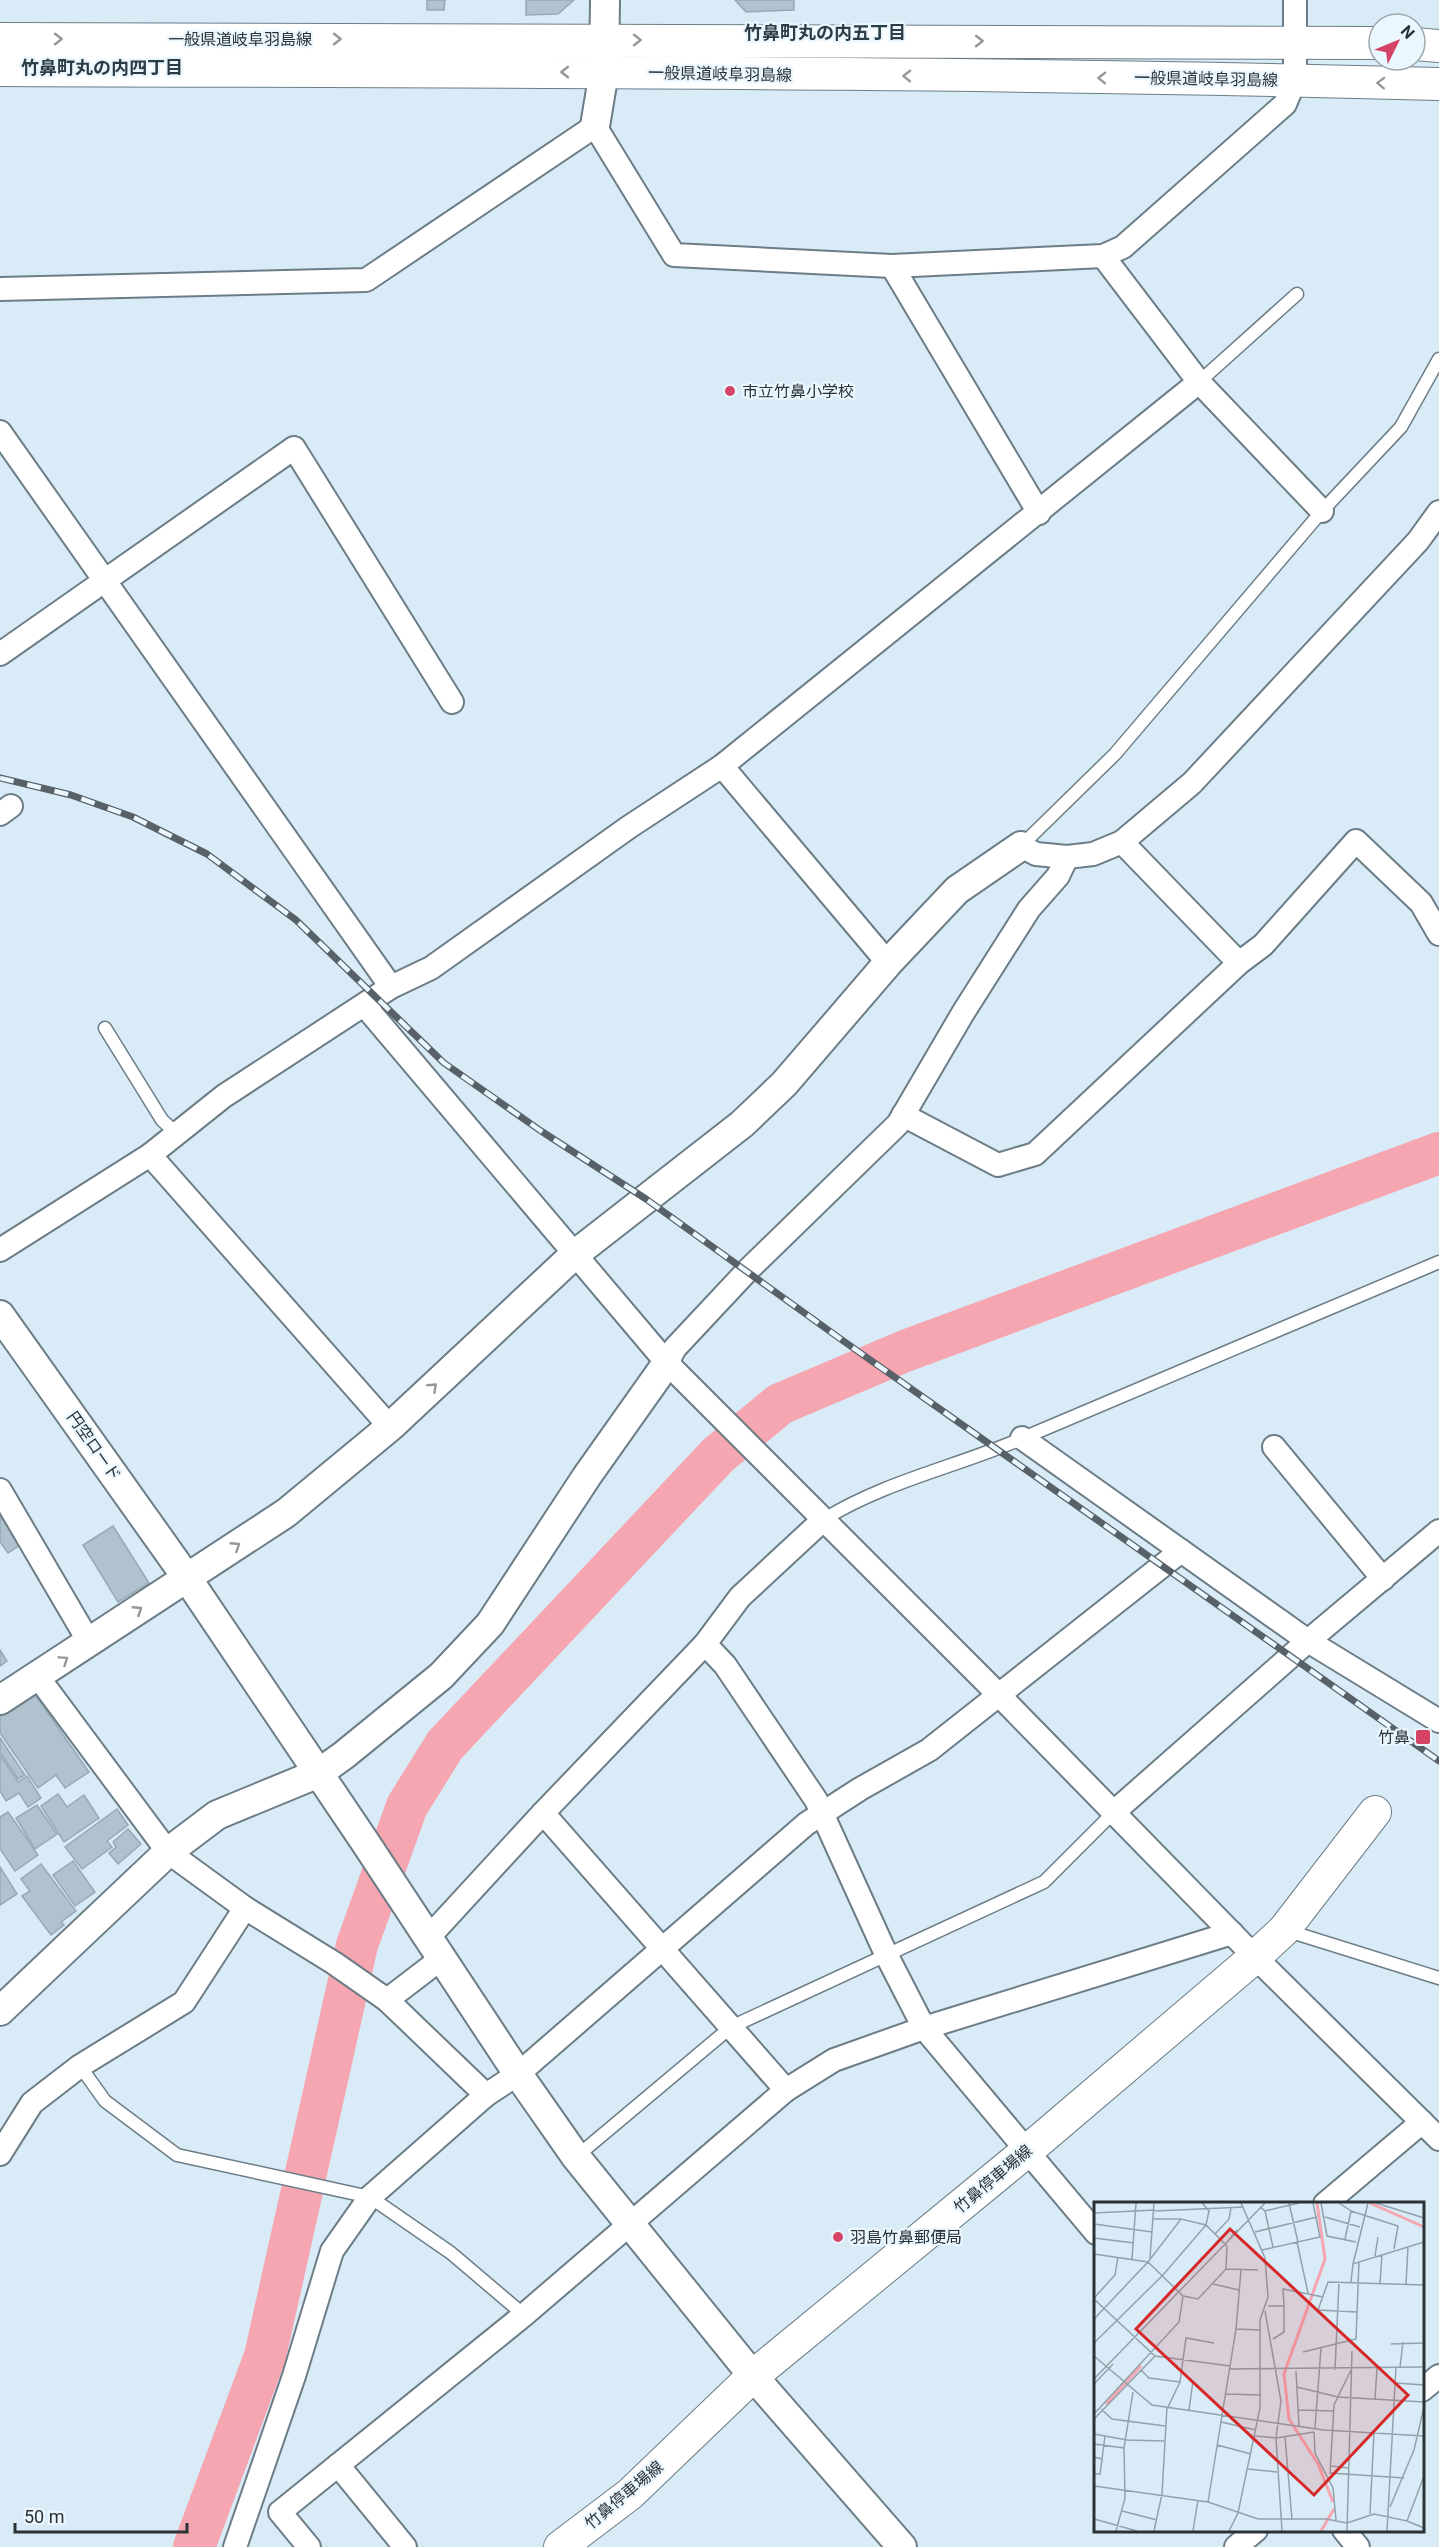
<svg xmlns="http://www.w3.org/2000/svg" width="1439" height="2547" font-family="Roboto,'Noto Sans JP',sans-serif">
<rect width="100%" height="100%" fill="#d8ebf7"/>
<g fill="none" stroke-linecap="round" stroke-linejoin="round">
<!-- river -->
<path stroke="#f6a6b1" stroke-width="42" d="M194 2547 265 2356 357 1945 407 1806 445 1745 718 1455 780 1404 905 1351 1439 1153"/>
</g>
<!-- building -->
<g fill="#afc2cd" stroke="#97a9b4" stroke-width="1.5">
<path d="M427 0H445L444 10H427Z"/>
<path d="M526 0H574L558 14 526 15Z"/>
<path d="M735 0H794V10L746 12Z"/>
<path d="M0 1516 20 1545 8 1553 0 1542Z"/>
<path d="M113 1526 149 1583 118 1602 83 1545Z"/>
<path d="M0 1650 7 1661 0 1666Z"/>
<path d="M34 1693 89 1772 65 1788 56 1775 38 1788 0 1733V1717Z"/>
<path d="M0 1738 25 1775 18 1779 0 1752Z"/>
<path d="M0 1755 18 1782 27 1776 41 1798 28 1807 19 1793 6 1801 0 1791Z"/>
<path d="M58 1794 67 1807 84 1795 99 1818 64 1842 41 1806Z"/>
<path d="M37 1805 57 1834 35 1849 16 1818Z"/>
<path d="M117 1809 128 1825 107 1841 112 1847 82 1869 65 1847Z"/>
<path d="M8 1812 38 1855 15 1871 0 1849V1817Z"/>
<path d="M128 1829 141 1844 118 1864 109 1853 116 1847 113 1842Z"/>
<path d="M73 1861 95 1892 75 1906 53 1875Z"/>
<path d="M41 1864 76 1911 61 1922 64 1925 51 1935 22 1896 30 1891 21 1879Z"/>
<path d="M0 1867 17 1894 0 1905Z"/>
</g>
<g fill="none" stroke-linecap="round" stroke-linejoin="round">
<defs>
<g id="service">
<path d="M1199 382 1297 294"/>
<path d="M1021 846 1115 754 1322 511 1401 427 1439 359"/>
<path d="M105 1028 162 1120 178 1135"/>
<path d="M823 1520C882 1483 951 1468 1016 1441 1157 1382 1298 1322 1439 1262"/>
<path d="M1285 1930 1439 1978"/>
<path d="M80 2066 105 2101 177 2155 370 2197 451 2253 524 2315"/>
<path d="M576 2157 731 2027 1044 1882 1114 1812"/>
</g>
<g id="minor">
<path d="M1103 256 1199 382 1322 511"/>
<path d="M892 266 1039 513"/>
<path d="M0 289 366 280 595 126 674 255 892 266 1103 256 1123 247 1285 104 1295 80V0"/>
<path d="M0 432 391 987"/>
<path d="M0 654 294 448 452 702"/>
<path d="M722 766 888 963"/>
<path d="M0 814 11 806"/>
<path d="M1122 842 1239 963 1263 945 1356 841 1421 903 1439 934"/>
<path d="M1021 846 1036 854 1067 857 1093 854 1122 842 1192 783 1418 541 1439 512"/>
<path d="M365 1006 667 1363 999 1695 1255 1957 1439 2139"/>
<path d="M903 1115 998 1165 1035 1154 1239 963"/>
<path d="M150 1155 390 1427"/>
<path d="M0 1250 150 1155 224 1096 391 987 431 968 629 827 722 766 1199 382"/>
<path d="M667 1363 675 1348 748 1270 898 1124 963 1013 1029 909 1058 876 1067 857"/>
<path d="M1022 1438 1308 1641 1439 1721"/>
<path d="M1274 1447 1383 1579"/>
<path d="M0 1490 89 1642"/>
<path d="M705 1644 725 1665 816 1800 886 1954 924 2028 1096 2233"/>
<path d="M38 1677 168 1852 245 1908 334 1963 387 2000 486 2095 518 2074 806 1824 860 1789 929 1750 1181 1551"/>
<path d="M1114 1812 1308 1641 1439 1531"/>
<path d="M543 1813 786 2090"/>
<path d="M428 1938 543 1813 705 1644 740 1597 823 1520"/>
<path d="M387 2000 442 1958"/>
<path d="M0 2154 32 2103 80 2066 184 2002 245 1908"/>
<path d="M1325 2204 1422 2122"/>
<path d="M1422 2390 1439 2376"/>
<path d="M338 2465 405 2547"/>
<path d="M1344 2530 1358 2547"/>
<path d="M235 2547 294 2376 332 2251 370 2197 486 2095"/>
<path d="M309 2547 280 2512 524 2315 786 2090 834 2060 924 2028 1232 1933"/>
<path d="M1236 2547 1256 2530"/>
</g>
<g id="tertiary">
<path d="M595 126 604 72 605 0"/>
<path d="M0 1315 187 1578 365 1842 518 2074 576 2157 753 2376 902 2547"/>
<path d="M0 1700 286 1513 390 1427 574 1255 742 1124 784 1084 888 963 957 890 1021 846"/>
<path d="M0 2011 168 1852 217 1815 319 1773 344 1755 441 1676 490 1624 587 1476 667 1363"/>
</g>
<g id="secondary">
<path d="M0 39 1379 43"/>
<path d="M1415 44 1439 46"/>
<path d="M0 70C480 72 960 71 1439 84"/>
<path d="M560 2547 630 2494 753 2376 1027 2151 1255 1957 1284 1930 1375 1812"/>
</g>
</defs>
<!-- service casing -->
<use href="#service" stroke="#6c7d87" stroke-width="15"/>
<!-- minor casing -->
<use href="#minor" stroke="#6c7d87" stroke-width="26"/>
<!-- tertiary casing -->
<use href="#tertiary" stroke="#6c7d87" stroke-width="32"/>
<!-- secondary casing -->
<use href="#secondary" stroke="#6c7d87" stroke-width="34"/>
<!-- service -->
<use href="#service" stroke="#fff" stroke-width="12"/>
<!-- minor -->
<use href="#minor" stroke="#fff" stroke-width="22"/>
<!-- tertiary -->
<use href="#tertiary" stroke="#fff" stroke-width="28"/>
<!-- secondary -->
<use href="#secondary" stroke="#fff" stroke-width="32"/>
<defs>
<path id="rail" d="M0 778 71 795 133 817 207 854 296 920 444 1063 541 1131 646 1199 842 1340 1439 1761"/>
</defs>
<!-- rail casing -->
<use href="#rail" stroke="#576167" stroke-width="7"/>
<!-- rail -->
<use href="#rail" stroke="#ebf7fe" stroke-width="4.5" stroke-dasharray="14" stroke-linecap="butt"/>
</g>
<!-- one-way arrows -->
<defs><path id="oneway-chevron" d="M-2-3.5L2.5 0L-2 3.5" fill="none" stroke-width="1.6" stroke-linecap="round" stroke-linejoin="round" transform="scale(1.5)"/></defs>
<g stroke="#94989a">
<use href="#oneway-chevron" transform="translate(58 39)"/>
<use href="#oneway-chevron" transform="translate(337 39)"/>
<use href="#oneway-chevron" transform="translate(637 40)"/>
<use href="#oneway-chevron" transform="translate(979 41)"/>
<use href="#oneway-chevron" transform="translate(565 72) rotate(-180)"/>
<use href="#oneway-chevron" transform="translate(907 76) rotate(-179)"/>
<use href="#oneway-chevron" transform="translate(1102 78) rotate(-179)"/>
<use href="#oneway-chevron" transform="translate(1381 83) rotate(-178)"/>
<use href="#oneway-chevron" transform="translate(433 1387) rotate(-43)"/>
<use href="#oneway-chevron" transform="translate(236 1546) rotate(-33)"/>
<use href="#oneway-chevron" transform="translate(138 1610) rotate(-33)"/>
<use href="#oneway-chevron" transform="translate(64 1660) rotate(-34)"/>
</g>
<!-- markers -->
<g fill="#d44466" stroke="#ebf7fe" stroke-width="2">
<circle cx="730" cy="391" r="6"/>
<rect x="1415" y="1729" width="16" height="16" rx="3"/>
<circle cx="838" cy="2237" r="6"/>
</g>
<g text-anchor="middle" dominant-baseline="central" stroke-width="4.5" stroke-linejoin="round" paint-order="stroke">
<!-- street labels -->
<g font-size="16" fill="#2a3236" stroke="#ebf7fe">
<text x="240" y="39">一般県道岐阜羽島線</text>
<text transform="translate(720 74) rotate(1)">一般県道岐阜羽島線</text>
<text transform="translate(1206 79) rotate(1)">一般県道岐阜羽島線</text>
<text transform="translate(94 1446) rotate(55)">円空ロード</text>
<text transform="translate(993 2179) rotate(-40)">竹鼻停車場線</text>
<text transform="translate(624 2495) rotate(-40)">竹鼻停車場線</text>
</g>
<!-- poi labels -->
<g font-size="16" fill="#2a3236" stroke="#ebf7fe" text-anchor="start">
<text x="742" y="391">市立竹鼻小学校</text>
<text x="1410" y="1737" text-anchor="end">竹鼻</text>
<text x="850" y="2237">羽島竹鼻郵便局</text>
</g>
<!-- neighbourhood labels -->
<g font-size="18" font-weight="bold" fill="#2c3c45" stroke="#ebf7fe">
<text x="825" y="32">竹鼻町丸の内五丁目</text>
<text x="102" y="67">竹鼻町丸の内四丁目</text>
</g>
</g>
<!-- overview -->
<g transform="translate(1094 2202)">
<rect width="330" height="330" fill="#d8ebf7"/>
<path fill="none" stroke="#f6a6b1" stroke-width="3" d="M223 1 231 57 190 172 195 217 224 262 239 300M276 1 330 25M12 202 47 164M227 329 240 307"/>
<path fill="none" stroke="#92a1aa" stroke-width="1.5" d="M195 1 204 40M227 1 233 34 262 40M245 1 257 9 251 37M274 1 259 62 330 40M282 1 330 16M166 5 171 9 179 45M61 9 150 5M171 9 205 1M257 9 304 24 300 47M0 11 61 8M231 15 266 25M60 17H87M0 22 58 30M161 30 223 15M121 32 135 17 137 6M0 36 40 41M203 40 214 91M130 44 143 28M168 48 226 35 219 1M0 52 54 60 89 94 104 97 132 67 133 44 112 23 87 17 54 60 0 117M281 54 284 35M56 56 60 1M38 57 42 1M132 67 164 68M257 80 259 62M119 82 145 88M286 82 288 52M312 83 314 44M0 96 21 73 24 55M0 97 61 154 136 164M174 104H190L189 87 229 95M171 109 187 199 182 236 188 329M263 110 224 108 234 80 330 83M142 127 167 128M179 137 190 130V104M0 141 69 73 112 23 115 9 108 1M297 142 330 141M209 150 262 137 265 59M0 154 58 203 230 228 330 234M306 165 309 140M136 167 330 165M47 168 55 176 86 180 92 136 120 141M241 168 245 80M257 168 240 203 236 271 310 276M202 169 205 224M0 177 171 1M302 181 330 183M0 182 19 162M203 185 244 195 330 200M132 192 167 193M281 197 283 166M74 205 86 180M7 207 18 217 71 224M95 208 99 179M204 208 239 209M0 212 85 120 89 94M0 217 61 154M127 220 162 228M221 226 227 146M220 230 221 251 239 286 242 318M0 232 33 238 70 239M161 234 182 236 220 230M191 235 198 318M0 242 30 246M123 243 157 252M0 255 8 257 6 272H0M8 257 11 234M236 264 255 266M154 267 183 270M0 284 114 300 164 317H232L253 321 280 312 313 319 330 274M114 300 142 127 147 68M296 305 320 248 330 205M28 309 63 318M276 312 280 230M0 317 43 329M313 319 330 326M22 329 31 296 30 246 39 190M60 329 68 292 73 205M99 329 104 298M135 329 144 311 166 206V118L174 95 171 56 147 1M253 329 258 149M293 329 302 165"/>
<path fill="#d62828" fill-opacity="0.15" stroke="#d62828" stroke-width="3" d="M136 27 314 193 220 293 42 127Z"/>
<rect width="330" height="330" fill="none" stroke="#2a3236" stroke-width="3"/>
</g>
<!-- north arrow -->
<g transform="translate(1397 42) rotate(47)"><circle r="28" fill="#ebf7fe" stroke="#9ea8ae" stroke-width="1.5"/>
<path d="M0-4.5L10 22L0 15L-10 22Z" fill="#d44466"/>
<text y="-9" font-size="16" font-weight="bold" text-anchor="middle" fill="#2a3236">N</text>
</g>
<!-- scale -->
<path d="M15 2523v9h172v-9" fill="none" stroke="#2a3236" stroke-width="3"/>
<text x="24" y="2523" font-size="18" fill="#2a3236" stroke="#ebf7fe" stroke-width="4.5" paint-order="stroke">50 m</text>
</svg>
